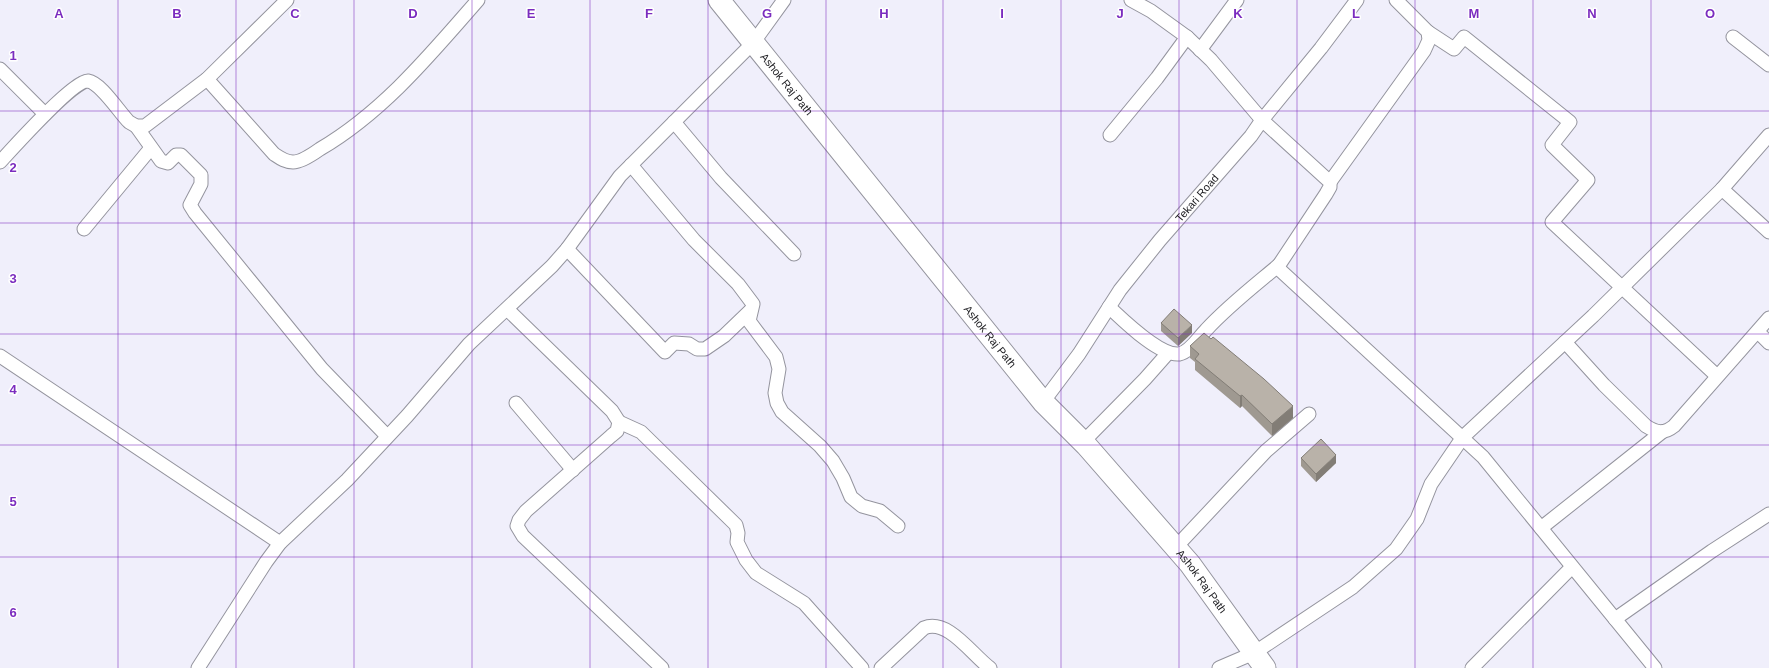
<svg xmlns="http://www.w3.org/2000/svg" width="1769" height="668" font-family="Helvetica,sans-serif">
<rect width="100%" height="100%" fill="#f0effb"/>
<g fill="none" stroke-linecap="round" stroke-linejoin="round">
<defs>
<g id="street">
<path d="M1131 0 1151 11 1187 37 1211 60 1262 120 1330 182V187L1326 194 1279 265 1280 270 1483 457 1655 668"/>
<path d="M1428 32 1454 49 1464 37 1570 122 1552 145 1588 180 1552 222 1717 376"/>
<path d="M1733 37 1769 65"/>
<path d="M1200 50 1237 0"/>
<path d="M0 69 45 114"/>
<path d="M207 79 274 154C280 158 285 162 293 162 301 162 313 154 320 149 383 112 430 55 478 0"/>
<path d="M674 122 721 178 794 254"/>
<path d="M136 126 161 161 168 163 176 155H181L201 175V184L190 205 195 213 322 369 387 436"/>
<path d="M1110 135 1157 78 1187 37"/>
<path d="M0 162C12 149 74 80 88 81 101 83 119 112 129 122L136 126H145L207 79 287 0"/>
<path d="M631 165 694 240 738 284 753 304 749 321 776 357 779 369 775 393 777 403 782 412 820 446 833 461 843 478 851 497 862 506 880 511 898 526"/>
<path d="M1330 182 1424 51 1429 40 1428 32 1396 0"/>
<path d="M1722 189 1769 135"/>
<path d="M84 229 151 148"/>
<path d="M567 249 665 352 674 343 689 344 697 349H705L724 336 750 311"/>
<path d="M1109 307C1123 320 1159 356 1179 354 1190 352 1198 338 1206 330 1228 306 1254 286 1279 265"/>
<path d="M507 309 612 411 619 422 617 431 611 436 526 511 519 520 517 526 523 536 662 668"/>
<path d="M1758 332 1769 343"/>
<path d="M1565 342 1604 385 1646 426C1657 433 1664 434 1674 426L1769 318"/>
<path d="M0 356 280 543"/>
<path id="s1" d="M1043 402 1079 354 1120 290 1160 240 1251 136 1262 120 1321 48 1357 0"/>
<path d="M516 403 573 470"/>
<path d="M619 422 641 432 736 525 738 533 737 542 746 560 756 573 804 603 862 668"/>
<path d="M1083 442 1145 379 1168 353"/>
<path d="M1541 528 1662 432"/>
<path d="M1175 548 1266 451 1309 414"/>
<path d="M1615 619 1712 551 1769 514"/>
<path d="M198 668 266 562 280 543 347 480 407 416 469 344 552 266 567 249 620 176 753 43 784 0"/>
<path d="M881 668 924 628C948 618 972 655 990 668"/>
<path d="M1219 668 1254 653 1353 587 1396 549 1417 519 1431 484 1463 437 1593 316 1722 189 1769 232"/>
<path d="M1472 668 1572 567"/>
</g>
<g id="primary">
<path id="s2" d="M719 0 1043 402 1086 445 1190 564 1265 668"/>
</g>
</defs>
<!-- street casing -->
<use href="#street" stroke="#94949e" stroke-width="15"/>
<!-- primary casing -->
<use href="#primary" stroke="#94949e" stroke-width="23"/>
<!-- street -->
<use href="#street" stroke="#fff" stroke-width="13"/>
<!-- primary -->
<use href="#primary" stroke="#fff" stroke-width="21"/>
</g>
<!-- wall -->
<g fill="#9f9991">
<path d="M1161 323 1192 333 1178 346 1161 331Z"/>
<path d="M1190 346 1293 418 1272 436 1242 406 1240 408 1195 370V362L1190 358Z"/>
<path d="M1301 458 1336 463 1316 482 1301 466Z"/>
</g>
<!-- shaded-wall -->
<g fill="#827d76">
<path d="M1192 325V333L1178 346V338Z"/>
<path d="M1242 395V406L1240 408V396Z"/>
<path d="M1293 406V418L1272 436V424Z"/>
<path d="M1336 455V463L1316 482V474Z"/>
</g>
<!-- building -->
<g fill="#b9b2a9" stroke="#827d76">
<path d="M1174 309 1192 325 1178 338 1161 323Z"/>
<path d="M1204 333 1211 339 1213 337 1264 379 1293 406 1272 424 1242 395 1240 396 1195 359 1199 354 1190 346Z"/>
<path d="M1321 439 1336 455 1316 474 1301 458Z"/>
</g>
<!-- grid -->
<path fill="none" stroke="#7b2cbf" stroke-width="1" stroke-opacity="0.55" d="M118 0V668M236 0V668M354 0V668M472 0V668M590 0V668M708 0V668M826 0V668M943 0V668M1061 0V668M1179 0V668M1297 0V668M1415 0V668M1533 0V668M1651 0V668M0 111H1769M0 223H1769M0 334H1769M0 445H1769M0 557H1769"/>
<g text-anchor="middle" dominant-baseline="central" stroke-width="3" stroke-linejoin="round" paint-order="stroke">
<!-- street labels -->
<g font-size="11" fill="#1d1d21" stroke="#fff">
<text stroke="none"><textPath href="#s2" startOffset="108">Ashok Raj Path</textPath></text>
<text stroke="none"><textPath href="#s1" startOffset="256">Tekari Road</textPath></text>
<text stroke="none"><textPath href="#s2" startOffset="432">Ashok Raj Path</textPath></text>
<text stroke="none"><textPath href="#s2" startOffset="756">Ashok Raj Path</textPath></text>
</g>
</g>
<g font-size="13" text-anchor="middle" font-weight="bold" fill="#7b2cbf" stroke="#fff" stroke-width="3" stroke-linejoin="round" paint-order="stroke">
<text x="59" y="18">A</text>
<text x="177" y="18">B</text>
<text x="295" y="18">C</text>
<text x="413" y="18">D</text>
<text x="531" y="18">E</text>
<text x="649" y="18">F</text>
<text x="767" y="18">G</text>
<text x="884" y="18">H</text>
<text x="1002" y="18">I</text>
<text x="1120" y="18">J</text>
<text x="1238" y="18">K</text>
<text x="1356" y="18">L</text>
<text x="1474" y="18">M</text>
<text x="1592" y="18">N</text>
<text x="1710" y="18">O</text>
<text x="13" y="60">1</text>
<text x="13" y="172">2</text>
<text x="13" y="283">3</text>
<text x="13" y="394">4</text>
<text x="13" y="506">5</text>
<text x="13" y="617">6</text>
</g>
</svg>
